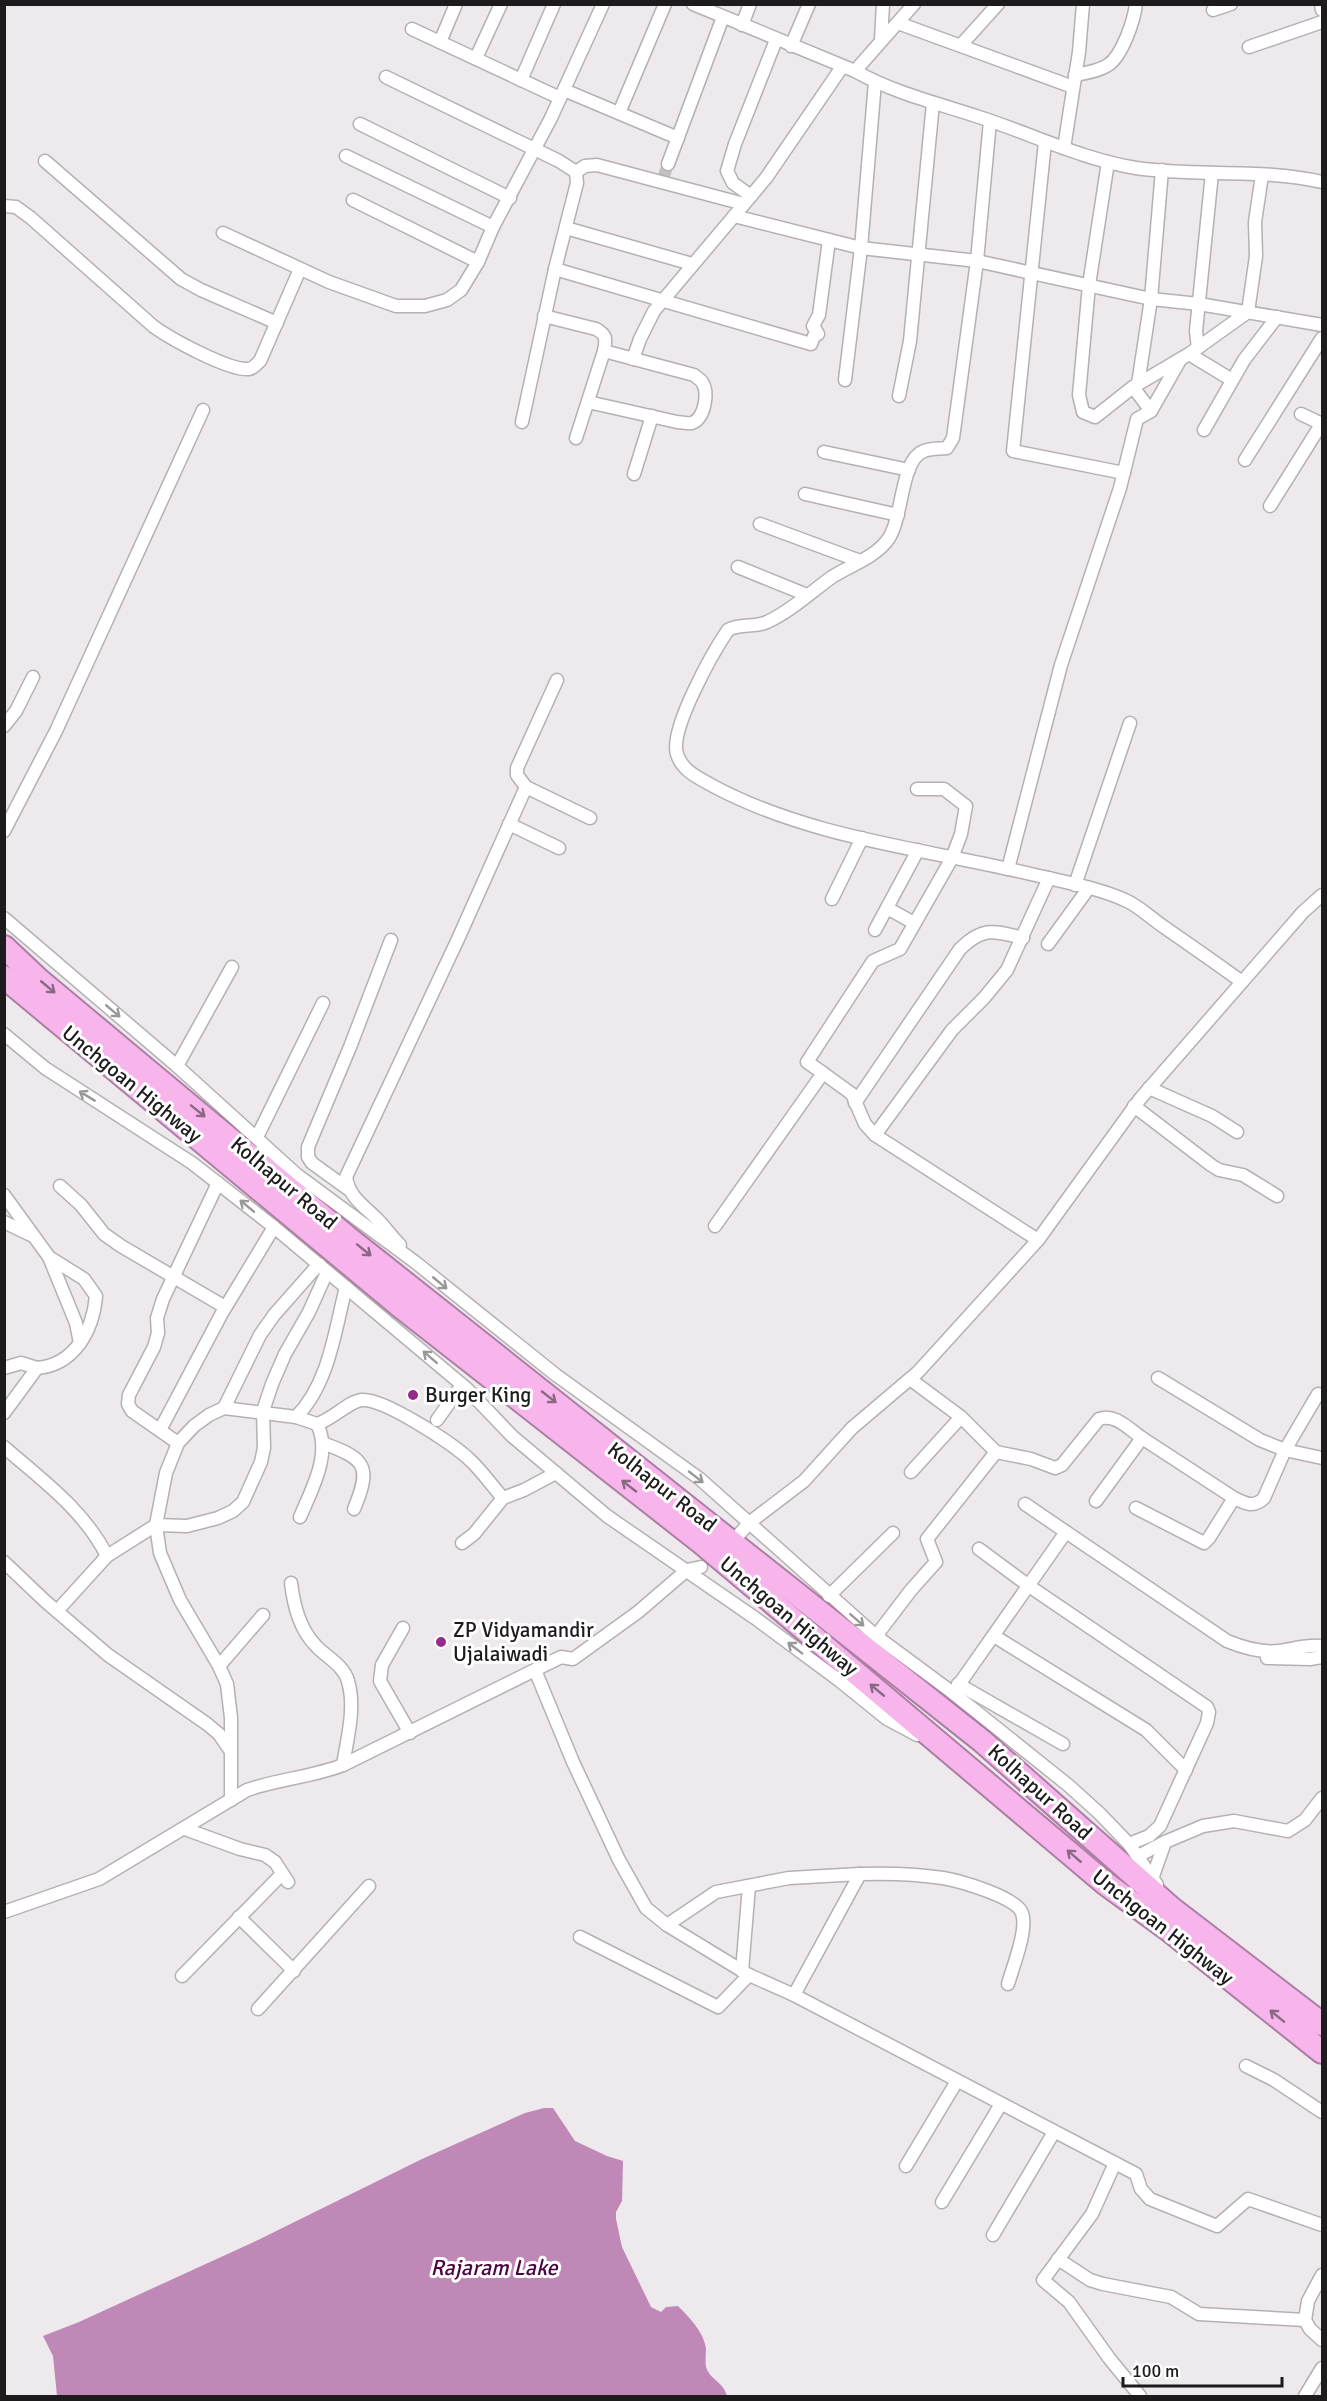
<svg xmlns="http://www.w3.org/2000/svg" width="1327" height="2401" font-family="Signika,sans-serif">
<rect width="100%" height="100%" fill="#ede9ec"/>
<!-- water -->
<path fill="#c088b7" d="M544 2108H553L575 2141 607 2156 623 2161 622 2201 616 2212V2219L622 2247 651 2307 661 2312 666 2307 678 2306C689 2317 703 2331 706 2348 706 2354 705 2361 706 2367 710 2380 723 2381 727 2396H57L53 2356 43 2336 79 2322 258 2240 422 2159 525 2113Z"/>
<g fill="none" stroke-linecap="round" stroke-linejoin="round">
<!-- street-tunnel -->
<path stroke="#c3c0c2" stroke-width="12" stroke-dasharray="12 6" stroke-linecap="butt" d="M663 179 668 164"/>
<defs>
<g id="street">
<path d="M693 4 855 71C894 93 937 103 979 117 1032 134 1081 159 1136 168 1197 177 1262 168 1322 182"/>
<path d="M1321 4 1322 10"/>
<path d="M1213 10 1231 4"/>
<path d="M898 23 1073 87"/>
<path d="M742 25 750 4"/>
<path d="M412 29 560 98"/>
<path d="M881 40 883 4"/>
<path d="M440 42 456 4"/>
<path d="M961 45 998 4"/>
<path d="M791 46 809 4"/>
<path d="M1249 47 1322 22"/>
<path d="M476 58 501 4"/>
<path d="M855 71 914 4"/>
<path d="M1075 75C1086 73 1099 71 1108 65 1122 56 1134 21 1136 4"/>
<path d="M386 77 559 161 576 172 577 183 555 269 522 422"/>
<path d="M521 80 554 4"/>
<path d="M564 90 678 138"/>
<path d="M619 113 665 4"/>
<path d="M990 121 977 261 953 438 947 448C940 449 931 448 924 451 899 460 904 522 886 542 873 558 849 566 832 577 811 592 791 611 767 622 755 628 740 623 728 630 713 652 669 730 677 754 682 771 699 778 713 786 812 839 928 849 1035 875 1065 882 1099 888 1127 901 1140 907 1152 919 1164 927 1190 945 1216 963 1242 982"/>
<path d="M360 124 510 198"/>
<path d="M1045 142 1013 451 1124 473"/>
<path d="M1064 148 1079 52 1083 4"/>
<path d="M346 156 493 227"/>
<path d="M45 161 181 279 201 290 277 323"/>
<path d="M1108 162 1089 285 1079 395 1083 412 1095 417 1133 387 1189 354 1248 312 1256 256 1255 222 1262 175"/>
<path d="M668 164 723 17"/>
<path d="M576 172 585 166 597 165 744 204"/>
<path d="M751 196 733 183 727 171 735 144 776 40"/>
<path d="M353 200 478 262"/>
<path d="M4 206 16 207 31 218 153 326C169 338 229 371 249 369 254 368 256 364 260 361L300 269"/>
<path d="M734 216 861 248 977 261 1151 299 1199 304 1322 325"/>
<path d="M566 228 692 264"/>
<path d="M223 233 329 282 396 306H425L447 300 461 290 478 262 493 227 551 118 603 4"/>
<path d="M555 269 811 344 814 336 818 334 813 326 819 315 829 240"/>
<path d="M544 316 596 329C607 335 606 339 604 351L576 438"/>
<path d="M1198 348 1196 331 1212 173"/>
<path d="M1189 354 1232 380"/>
<path d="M633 359 640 339 654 311 766 178 842 67"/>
<path d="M845 380 861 248 875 82"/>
<path d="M1138 384 1151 299 1162 170"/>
<path d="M1133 387 1151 411"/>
<path d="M899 396 910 341 933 103"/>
<path d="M588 402 677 422C681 422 689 424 692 423 705 418 709 392 702 382 701 380 696 377 694 375L604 351"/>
<path d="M1301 414 1322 424"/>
<path d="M1204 430 1244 360 1277 317"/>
<path d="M824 452 909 470"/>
<path d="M1245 460 1322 338"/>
<path d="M634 474 652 416"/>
<path d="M805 494 898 515"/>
<path d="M1270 506 1322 423"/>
<path d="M760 524 860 561"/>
<path d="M738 567 807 595"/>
<path d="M557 680 517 768V775L526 787 590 818"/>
<path d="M4 726 16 711 33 677"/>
<path d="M509 824 559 848"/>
<path d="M4 831 56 731 203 410"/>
<path d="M1008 869 1061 665 1120 488 1137 419 1151 411 1180 360"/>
<path d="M1075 885 1130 723"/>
<path d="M832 899 862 838"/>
<path d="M887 908 914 923"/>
<path d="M4 918 177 1066 296 1174 415 1262 556 1375 700 1479 876 1636 953 1693 1068 1785 1099 1813 1129 1844 1157 1885"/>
<path d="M875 930 918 850"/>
<path d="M1048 944 1088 889"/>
<path d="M4 1034 45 1068 192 1163 274 1227 466 1388 512 1436 607 1516 755 1618 840 1681 887 1719 917 1735"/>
<path d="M177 1066 232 967"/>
<path d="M823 1073 852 1094 865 1124 875 1135 1038 1240"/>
<path d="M1149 1088 1212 1116 1237 1132"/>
<path d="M855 1103 960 949C983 926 994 931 1023 938"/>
<path d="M1134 1106 1211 1165 1219 1170 1243 1175 1277 1196"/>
<path d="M875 1135 952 1030 984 998 1007 970 1049 878"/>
<path d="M257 1137 323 1003"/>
<path d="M60 1186 81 1205 104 1234 121 1246 225 1307"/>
<path d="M348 1189 312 1163 308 1157V1147L350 1047 391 940"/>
<path d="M4 1195 49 1257 84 1279 96 1296C93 1331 74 1365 37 1368L4 1413"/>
<path d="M4 1222 31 1235"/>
<path d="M715 1226 823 1073 807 1062 873 961 900 949 952 858 961 834 966 806 944 789H917"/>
<path d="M400 1245C392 1237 385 1227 377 1219 363 1205 349 1197 346 1177L458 939 526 787"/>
<path d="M49 1257 76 1323 80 1343"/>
<path d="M4 1368 21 1363 37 1368"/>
<path d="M1158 1378 1260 1440 1285 1450 1322 1458"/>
<path d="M224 1408 260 1335 274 1315 319 1264"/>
<path d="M296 1417C329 1384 335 1330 346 1287"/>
<path d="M437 1420 462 1385"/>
<path d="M160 1430 222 1313 274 1227"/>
<path d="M178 1443 132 1411 128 1404 129 1395 154 1347 158 1333 157 1318 163 1299 218 1183"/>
<path d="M325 1444C367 1459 371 1468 354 1509"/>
<path d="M4 1447C42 1480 84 1510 107 1556"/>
<path d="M996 1452 1031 1459 1055 1468 1062 1465 1099 1419C1115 1413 1129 1429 1142 1438L1096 1501"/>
<path d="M911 1472 961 1417"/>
<path d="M1234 1498C1246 1504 1254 1508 1264 1498L1285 1450 1318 1394"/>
<path d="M1025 1504 1066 1532"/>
<path d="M1136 1508 1204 1543 1209 1538 1234 1498 1142 1438"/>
<path d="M300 1517C312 1489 332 1453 317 1424"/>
<path d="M736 1538 749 1523 804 1481 852 1428 918 1372 1038 1240 1140 1099 1303 912 1322 895"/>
<path d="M462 1543 474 1534 503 1498 524 1490 556 1473"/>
<path d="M979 1549 1029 1586 1207 1707 1209 1712 1207 1723 1160 1826 1149 1836 1129 1844"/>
<path d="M4 1562 45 1601 108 1655 207 1724 219 1734 230 1750"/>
<path d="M291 1583C294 1607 300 1630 317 1647 328 1658 344 1666 348 1681 356 1708 347 1739 343 1765"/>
<path d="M829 1596 893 1533"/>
<path d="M57 1611 107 1556 156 1525 187 1526 218 1518 233 1511 243 1502 261 1462 264 1448 263 1411 272 1384 285 1354 309 1312 327 1272"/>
<path d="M403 1628 382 1665 380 1681 410 1733"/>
<path d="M876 1636 911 1590 936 1562 927 1539 996 1452 961 1417 910 1379"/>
<path d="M994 1636 1146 1730 1186 1770"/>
<path d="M1267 1658 1310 1659 1322 1657"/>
<path d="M219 1666 263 1615"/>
<path d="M535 1670 573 1762 619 1860 646 1908 667 1925 749 1975 794 1995"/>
<path d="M958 1684 1063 1744"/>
<path d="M953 1693 1066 1532 1227 1641C1244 1648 1261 1653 1279 1651 1295 1649 1306 1644 1322 1646"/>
<path d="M231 1800V1718L227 1684 219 1666 180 1600 160 1553 156 1525 166 1473 178 1443 194 1426 209 1415 224 1408 296 1417 317 1424C333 1419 349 1401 362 1400 384 1398 453 1444 470 1460 482 1471 492 1486 503 1498"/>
<path d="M185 1829 240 1849 265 1855 275 1862 288 1882"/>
<path d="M1136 1854 1140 1855 1165 1842"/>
<path d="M1152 1879 1165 1842 1203 1826 1234 1821 1288 1831 1305 1820 1322 1798"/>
<path d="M4 1912 99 1879 247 1790C279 1779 312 1777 343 1765L561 1657 573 1659 638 1612 687 1570 701 1567"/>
<path d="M239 1917 294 1971"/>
<path d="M667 1925 716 1892 789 1878 860 1874"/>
<path d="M580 1937 718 2007 749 1975"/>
<path d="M742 1971 749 1886"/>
<path d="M182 1976 282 1874"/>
<path d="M1008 1984C1013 1966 1028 1930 1022 1913 1016 1897 960 1881 943 1878 916 1874 888 1873 860 1874L794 1995 1136 2174 1141 2189 1150 2199 1217 2226 1248 2199 1322 2225"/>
<path d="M258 2009 369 1886"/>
<path d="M1246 2066 1274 2080 1322 2112"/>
<path d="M1115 2163 1092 2214 1043 2280 1069 2302 1109 2358 1140 2396"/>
<path d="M906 2166 957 2081"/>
<path d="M942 2202 1001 2104"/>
<path d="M993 2235 1054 2132"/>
<path d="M1058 2259 1090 2280 1103 2284 1171 2297 1199 2314 1305 2320"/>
<path d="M1322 2275 1308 2301 1305 2320 1310 2329 1322 2340"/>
<path d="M1305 2396 1322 2368"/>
</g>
<g id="highway">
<path d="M4 947 39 980 347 1237 982 1741 1171 1908 1322 2024"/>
<path d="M4 977 400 1306 702 1543 1106 1884 1169 1930 1322 2052"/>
</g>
</defs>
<!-- street casing -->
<use href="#street" stroke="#b4b0b3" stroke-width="15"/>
<!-- highway casing -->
<use href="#highway" stroke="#ab7fa3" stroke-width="26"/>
<!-- street -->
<use href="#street" stroke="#fff" stroke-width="12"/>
<!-- highway -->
<use href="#highway" stroke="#f7b5ec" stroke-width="22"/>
</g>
<!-- one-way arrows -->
<defs><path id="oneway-shaft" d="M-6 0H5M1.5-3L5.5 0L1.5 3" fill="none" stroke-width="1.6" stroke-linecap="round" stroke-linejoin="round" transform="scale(1.5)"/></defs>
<g stroke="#8a6884">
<use href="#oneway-shaft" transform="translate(48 987) rotate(40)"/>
<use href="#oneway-shaft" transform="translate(198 1111) rotate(39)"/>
<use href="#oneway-shaft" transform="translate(364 1250) rotate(39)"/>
<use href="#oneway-shaft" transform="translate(549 1397) rotate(38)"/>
<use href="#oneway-shaft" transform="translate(629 1486) rotate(-142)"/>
<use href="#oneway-shaft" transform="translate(877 1690) rotate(-140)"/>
<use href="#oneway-shaft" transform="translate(1074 1856) rotate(-139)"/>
<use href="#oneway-shaft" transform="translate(1277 2016) rotate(-141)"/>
</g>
<g stroke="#999899">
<use href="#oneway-shaft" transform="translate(113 1011) rotate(40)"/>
<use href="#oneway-shaft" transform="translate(87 1096) rotate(-149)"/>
<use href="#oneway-shaft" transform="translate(247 1206) rotate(-141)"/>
<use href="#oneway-shaft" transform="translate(440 1283) rotate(40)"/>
<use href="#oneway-shaft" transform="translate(430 1357) rotate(-139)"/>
<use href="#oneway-shaft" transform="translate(696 1477) rotate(38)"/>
<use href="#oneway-shaft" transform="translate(857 1620) rotate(41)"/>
<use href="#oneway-shaft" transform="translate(795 1648) rotate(-143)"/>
</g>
<!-- markers -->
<g fill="#972b8c" stroke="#fff" stroke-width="2">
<circle cx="413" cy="1395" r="6"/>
<circle cx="441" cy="1642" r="6"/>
</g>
<g text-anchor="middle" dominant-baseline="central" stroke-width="6" stroke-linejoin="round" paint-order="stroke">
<!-- street labels -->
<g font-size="21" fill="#1d1b1c" stroke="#fff">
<text transform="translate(132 1084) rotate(39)">Unchgoan Highway</text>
<text transform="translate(284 1183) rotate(40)">Kolhapur Road</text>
<text transform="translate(662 1487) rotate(38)">Kolhapur Road</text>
<text transform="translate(789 1616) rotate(40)">Unchgoan Highway</text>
<text transform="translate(1040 1792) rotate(42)">Kolhapur Road</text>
<text transform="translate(1163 1927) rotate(38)">Unchgoan Highway</text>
</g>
<!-- poi labels -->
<g font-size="21" fill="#1d1b1c" stroke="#fff" text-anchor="start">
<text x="425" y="1395">Burger King</text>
<text x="453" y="1630">ZP Vidyamandir<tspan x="453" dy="24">Ujalaiwadi</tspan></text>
</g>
<!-- water labels -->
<g font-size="22" font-style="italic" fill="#4a0444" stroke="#fff">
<text x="494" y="2267">Rajaram Lake</text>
</g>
</g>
<!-- border -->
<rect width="1327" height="2401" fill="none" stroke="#1d1b1c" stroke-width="12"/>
<!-- scale -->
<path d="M1123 2377v9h159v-9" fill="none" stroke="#1d1b1c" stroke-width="3"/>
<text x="1132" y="2377" font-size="18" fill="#1d1b1c" stroke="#ffffff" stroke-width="4.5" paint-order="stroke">100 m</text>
</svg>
